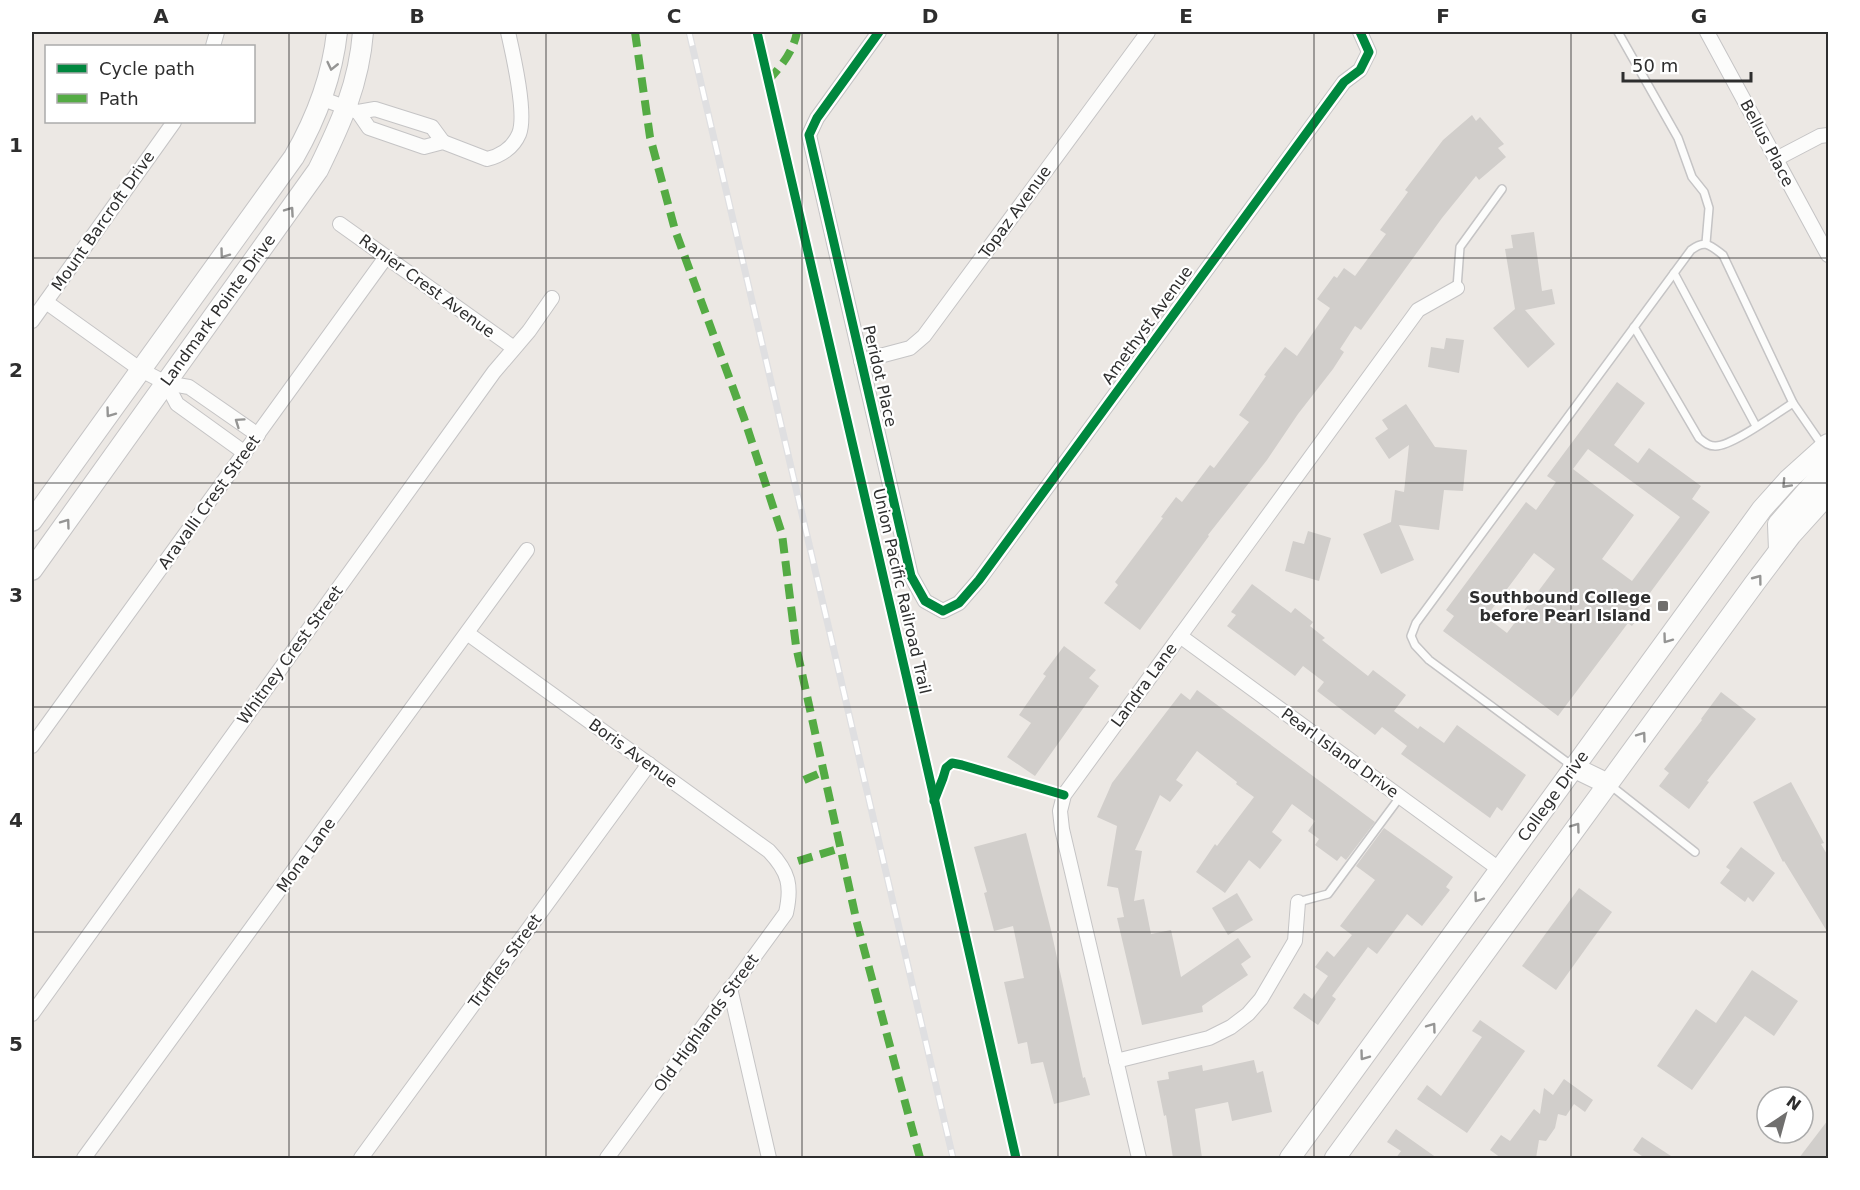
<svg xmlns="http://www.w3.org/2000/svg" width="1860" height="1190" font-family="'DejaVu Sans',sans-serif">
<rect width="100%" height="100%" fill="#ece8e4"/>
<!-- building -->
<g fill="#d1cecb" fill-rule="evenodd">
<path d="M1472 115 1476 121 1480 117 1504 144 1498 148 1506 157 1479 180 1476 176 1442 218 1361 330 1355 326 1340 349 1344 352 1333 369 1298 414 1267 460 1208 535 1209 536 1140 630 1104 603 1118 585 1115 582 1163 518 1161 517 1176 497 1182 502 1210 465 1214 468 1249 422 1239 415 1266 376 1264 375 1285 347 1297 356 1330 308 1317 299 1334 276 1337 278 1344 268 1355 276 1386 234 1380 230 1408 192 1405 190 1443 140Z"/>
<path d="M1534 232 1542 291 1552 289 1555 304 1525 310 1555 344 1528 368 1493 328 1515 309 1505 249 1513 248 1511 235Z"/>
<path d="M1446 338 1464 340 1459 373 1428 367 1431 347 1444 349Z"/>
<path d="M1617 382 1645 403 1614 445 1638 463 1649 448 1701 486 1692 499 1710 512 1638 609 1642 612 1632 626 1628 623 1558 716 1443 631 1454 616 1446 610 1526 502 1536 510 1556 482 1547 476ZM1588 449 1680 517 1632 581 1602 559 1634 515 1573 469ZM1534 553 1555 569 1507 633 1486 617Z"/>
<path d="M1406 404 1435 447 1467 450 1463 491 1444 490 1439 530 1399 525 1414 560 1381 574 1363 534 1391 522 1395 490 1404 492 1409 445 1389 459 1375 438 1388 429 1382 420Z"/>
<path d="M1308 531 1331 538 1319 581 1285 571 1293 541 1304 544Z"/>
<path d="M1252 584 1291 613 1295 608 1313 622 1310 626 1325 638 1322 640 1368 676 1373 670 1406 695 1394 711 1418 729 1420 726 1444 743 1457 725 1526 775 1502 811 1497 807 1490 818 1401 754 1407 746 1382 727 1375 735 1317 691 1324 682 1303 666 1295 676 1227 626 1236 615 1231 612Z"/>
<path d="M1064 646 1096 670 1089 678 1099 686 1035 776 1007 757 1031 723 1019 715 1046 676 1043 674Z"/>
<path d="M1197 690 1375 822 1346 860 1341 856 1337 861 1315 845 1319 839 1308 831 1315 821 1292 804 1272 832 1282 840 1260 869 1249 860 1225 893 1196 872 1215 844 1217 846 1254 797 1236 784 1237 782 1197 751 1176 780 1183 785 1170 802 1160 795 1135 850 1142 851 1134 901 1144 899 1151 934 1171 930 1181 977 1238 938 1251 957 1241 964 1248 975 1202 1006 1203 1012 1142 1025 1117 918 1124 917 1118 888 1107 886 1117 826 1097 817 1112 783 1181 693 1190 700Z"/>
<path d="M1721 692 1756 719 1707 781 1709 782 1689 809 1659 786 1669 773 1664 769 1702 720 1701 719Z"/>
<path d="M1791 782 1824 843 1821 844 1828 856V933L1784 861 1783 862 1753 802Z"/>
<path d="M1384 828 1453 877 1446 887 1450 890 1422 926 1407 914 1377 954 1368 947 1332 996 1336 999 1318 1025 1293 1008 1304 993 1312 999 1328 976 1315 967 1327 951 1334 957 1352 935 1340 926 1375 880 1356 866Z"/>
<path d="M1026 833 1051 930 1083 1078 1085 1077 1090 1095 1054 1104 1043 1062 1031 1064 1027 1042 1018 1044 1004 982 1024 978 1013 926 994 931 984 893 987 892 974 847Z"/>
<path d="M1741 847 1775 873 1753 902 1748 897 1745 902 1720 883 1730 870 1726 867Z"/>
<path d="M1579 888 1612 912 1556 990 1522 966Z"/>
<path d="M1237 893 1253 920 1228 935 1212 908Z"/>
<path d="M1752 970 1798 1001 1774 1036 1745 1016 1692 1090 1657 1066 1696 1009 1716 1023Z"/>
<path d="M1480 1020 1525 1051 1467 1133 1417 1099 1427 1085 1441 1096 1482 1037 1472 1031Z"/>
<path d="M1254 1060 1257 1073 1263 1071 1272 1112 1232 1121 1228 1102 1195 1109 1202 1158H1173L1166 1115 1164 1116 1157 1081 1169 1079 1168 1072 1202 1065 1203 1071Z"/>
<path d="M1564 1079 1593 1100 1585 1112 1574 1104 1566 1116 1558 1114 1555 1128 1546 1141 1539 1140 1536 1158H1501L1490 1150 1501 1135 1510 1141 1534 1109 1540 1114 1544 1088 1553 1095Z"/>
<path d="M1828 1120V1158H1799Z"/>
<path d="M1396 1129 1437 1158H1396L1401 1151 1387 1142Z"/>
<path d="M1642 1137 1674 1158H1645L1633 1150Z"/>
</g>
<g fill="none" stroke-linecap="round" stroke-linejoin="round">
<defs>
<g id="lane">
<path d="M1618 32 1678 138 1692 177 1704 192 1709 208 1706 243"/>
<path d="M1674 273 1756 426"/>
<path d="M1457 288 1460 247 1502 189"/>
<path d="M1634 327 1699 438C1704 442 1708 446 1715 446 1731 447 1777 413 1793 403L1822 445"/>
<path d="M1571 765 1429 660 1415 645 1411 636 1416 623 1691 250C1705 239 1710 245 1723 255L1793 403"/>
<path d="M1610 785 1695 852"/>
<path d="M1298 902 1328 894 1400 797"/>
</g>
<g id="street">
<path d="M879 32 817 118 809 135 911 576 925 601 943 611 959 603 979 580 1344 82 1360 70 1369 52 1360 32"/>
<path d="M1707 32 1828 255"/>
<path d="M213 46 217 32"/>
<path d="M323 99 358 112 375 109 432 127 443 142"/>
<path d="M358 112 369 128 424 147 443 142 487 159C500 156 513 148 519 134 527 115 513 54 508 32"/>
<path d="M1776 159 1820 136 1828 135"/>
<path d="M340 224 514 348"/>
<path d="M46 302 141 370 166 383 189 387 258 435"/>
<path d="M32 321 174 122"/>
<path d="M861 361 910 348 924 336 1148 32"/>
<path d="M166 383 177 404 245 453"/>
<path d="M467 633 769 851C789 872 792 886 786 913L607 1158"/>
<path d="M1180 636 1499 869"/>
<path d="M32 746 386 257"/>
<path d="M730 988 769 1158"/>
<path d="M32 1014 494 372 529 331 552 298"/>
<path d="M1116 1061 1209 1038 1231 1027 1248 1014 1261 999 1295 941 1298 902"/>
<path d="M84 1158 527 550"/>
<path d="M361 1158 649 764"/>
<path d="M1139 1158 1062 829 1060 811 1064 795 1418 310 1457 288"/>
</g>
<g id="secondary">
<path d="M32 521 294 157C317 117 332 78 337 32"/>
<path d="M1779 550 1778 524 1827 468 1824 448"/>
<path d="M32 570 318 170C341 123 359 84 363 32"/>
<path d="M1573 767 1608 784"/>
<path d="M1290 1158 1762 509 1788 480 1828 444"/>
<path d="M1335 1158 1754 584 1791 535 1828 494"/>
</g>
</defs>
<!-- lane casing -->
<use href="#lane" stroke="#c5c4c5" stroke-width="10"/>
<!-- street casing -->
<use href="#street" stroke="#c5c4c5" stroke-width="16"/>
<!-- secondary casing -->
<use href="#secondary" stroke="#c5c4c5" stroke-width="22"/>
<!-- lane -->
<use href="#lane" stroke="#fcfcfb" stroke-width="7"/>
<!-- street -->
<use href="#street" stroke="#fcfcfb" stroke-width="14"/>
<!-- secondary -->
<use href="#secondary" stroke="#fcfcfb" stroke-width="20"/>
<defs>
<path id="rail" d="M689 32 953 1158"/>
</defs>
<!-- rail casing -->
<use href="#rail" stroke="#dfdfe1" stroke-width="7"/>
<!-- rail -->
<use href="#rail" stroke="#fff" stroke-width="4.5" stroke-dasharray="14" stroke-linecap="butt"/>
<!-- quiet -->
<g stroke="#54ab44" stroke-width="8" stroke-dasharray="15 8" stroke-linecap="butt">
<path d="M635 32 650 137 675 230 744 418 782 534 796 646 857 923 920 1158"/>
<path d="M768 81C782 65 793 52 797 32"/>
<path d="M804 780 825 771"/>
<path d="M798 861 841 848"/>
</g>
<defs>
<g id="cycleway">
<path d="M757 32 907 679 1016 1158"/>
<path d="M879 32 817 118 809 135 911 576 925 601 943 611 959 603 979 580 1344 82 1360 70 1369 52 1360 32"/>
<path d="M934 801 943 778 946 768 952 763 962 765 1064 795"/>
</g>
</defs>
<!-- cycleway casing -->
<use href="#cycleway" stroke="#fff" stroke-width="13"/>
<!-- cycleway -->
<use href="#cycleway" stroke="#00873e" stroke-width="9"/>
</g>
<!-- one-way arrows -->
<defs><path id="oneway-chevron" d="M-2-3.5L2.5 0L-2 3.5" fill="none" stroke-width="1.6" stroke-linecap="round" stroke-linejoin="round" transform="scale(1.5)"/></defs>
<g stroke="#959594">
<use href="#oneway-chevron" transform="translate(332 66) rotate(103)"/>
<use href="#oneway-chevron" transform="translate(290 211) rotate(-55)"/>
<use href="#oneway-chevron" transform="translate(224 254) rotate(126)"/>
<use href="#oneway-chevron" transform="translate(110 413) rotate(126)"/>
<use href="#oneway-chevron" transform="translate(239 422) rotate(-145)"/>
<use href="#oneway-chevron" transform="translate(1786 484) rotate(133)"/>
<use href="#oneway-chevron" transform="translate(66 523) rotate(-54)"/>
<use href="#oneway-chevron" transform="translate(1758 579) rotate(-53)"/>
<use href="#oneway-chevron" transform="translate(1667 639) rotate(126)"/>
<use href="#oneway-chevron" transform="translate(1642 736) rotate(-54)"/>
<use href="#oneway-chevron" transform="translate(1576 827) rotate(-54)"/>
<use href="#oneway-chevron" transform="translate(1478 898) rotate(126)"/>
<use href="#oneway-chevron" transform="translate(1432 1027) rotate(-54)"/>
<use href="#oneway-chevron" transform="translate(1364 1056) rotate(126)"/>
</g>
<!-- grid -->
<path fill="none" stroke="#2e2e2e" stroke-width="1.5" stroke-opacity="0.55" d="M289 32V1158M546 32V1158M802 32V1158M1058 32V1158M1314 32V1158M1571 32V1158M32 258H1828M32 483H1828M32 707H1828M32 932H1828"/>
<!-- markers -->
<rect fill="#706f6e" stroke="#fff" stroke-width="2" x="1657" y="600" width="12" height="12" rx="3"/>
<g text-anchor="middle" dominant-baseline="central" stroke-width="4.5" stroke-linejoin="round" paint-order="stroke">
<!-- street labels -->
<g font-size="16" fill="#2e2e2e" stroke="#fff">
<text transform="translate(1767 143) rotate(62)">Bellus Place</text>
<text transform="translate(1015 212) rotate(-54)">Topaz Avenue</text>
<text transform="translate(103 221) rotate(-55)">Mount Barcroft Drive</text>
<text transform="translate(427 286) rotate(36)">Ranier Crest Avenue</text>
<text transform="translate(218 310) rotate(-54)">Landmark Pointe Drive</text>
<text transform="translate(1147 325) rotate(-54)">Amethyst Avenue</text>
<text transform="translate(880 376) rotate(77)">Peridot Place</text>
<text transform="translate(209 502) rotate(-54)">Aravalli Crest Street</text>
<text transform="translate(902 591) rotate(77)">Union Pacific Railroad Trail</text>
<text transform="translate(290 655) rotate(-54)">Whitney Crest Street</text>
<text transform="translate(1144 685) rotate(-54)">Landra Lane</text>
<text transform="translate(633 753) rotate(36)">Boris Avenue</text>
<text transform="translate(1340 753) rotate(36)">Pearl Island Drive</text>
<text transform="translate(1553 796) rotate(-54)">College Drive</text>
<text transform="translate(306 855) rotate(-54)">Mona Lane</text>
<text transform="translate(505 961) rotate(-54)">Truffles Street</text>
<text transform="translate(706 1023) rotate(-54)">Old Highlands Street</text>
</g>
<!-- poi labels -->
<g font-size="16" font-weight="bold" fill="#2e2e2e" stroke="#fff" text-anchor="end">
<text x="1651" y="597">Southbound College<tspan x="1651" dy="18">before Pearl Island</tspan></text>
</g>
</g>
<!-- border -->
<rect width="1860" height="1190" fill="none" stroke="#ffffff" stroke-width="66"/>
<!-- legend -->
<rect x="45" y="45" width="210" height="78" fill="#ffffff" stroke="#ababab" stroke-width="1.5"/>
<rect x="57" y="64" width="30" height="9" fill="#00873e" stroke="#ababab" stroke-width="1.5"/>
<text x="99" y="75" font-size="18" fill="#2e2e2e">Cycle path</text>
<rect x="57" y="94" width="30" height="9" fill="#54ab44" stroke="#ababab" stroke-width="1.5"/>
<text x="99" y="105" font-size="18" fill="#2e2e2e">Path</text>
<!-- north arrow -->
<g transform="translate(1785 1115) rotate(36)"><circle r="28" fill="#ffffff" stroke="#ababab" stroke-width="1.5"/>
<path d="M0-4.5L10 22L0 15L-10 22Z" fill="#706f6e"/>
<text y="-9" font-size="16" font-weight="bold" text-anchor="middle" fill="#2e2e2e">N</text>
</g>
<!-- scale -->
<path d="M1623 72v9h128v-9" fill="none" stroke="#2e2e2e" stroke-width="3"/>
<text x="1632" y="72" font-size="18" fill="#2e2e2e" stroke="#ffffff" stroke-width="4.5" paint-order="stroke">50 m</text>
<rect x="33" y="33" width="1794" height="1124" fill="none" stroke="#2e2e2e" stroke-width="2"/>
<g font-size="20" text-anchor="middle" font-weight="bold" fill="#2e2e2e">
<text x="161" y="23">A</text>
<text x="417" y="23">B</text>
<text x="674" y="23">C</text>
<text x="930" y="23">D</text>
<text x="1186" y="23">E</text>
<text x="1443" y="23">F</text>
<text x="1699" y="23">G</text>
<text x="16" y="152">1</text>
<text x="16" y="377">2</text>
<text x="16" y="602">3</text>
<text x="16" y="827">4</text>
<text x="16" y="1051">5</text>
</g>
</svg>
